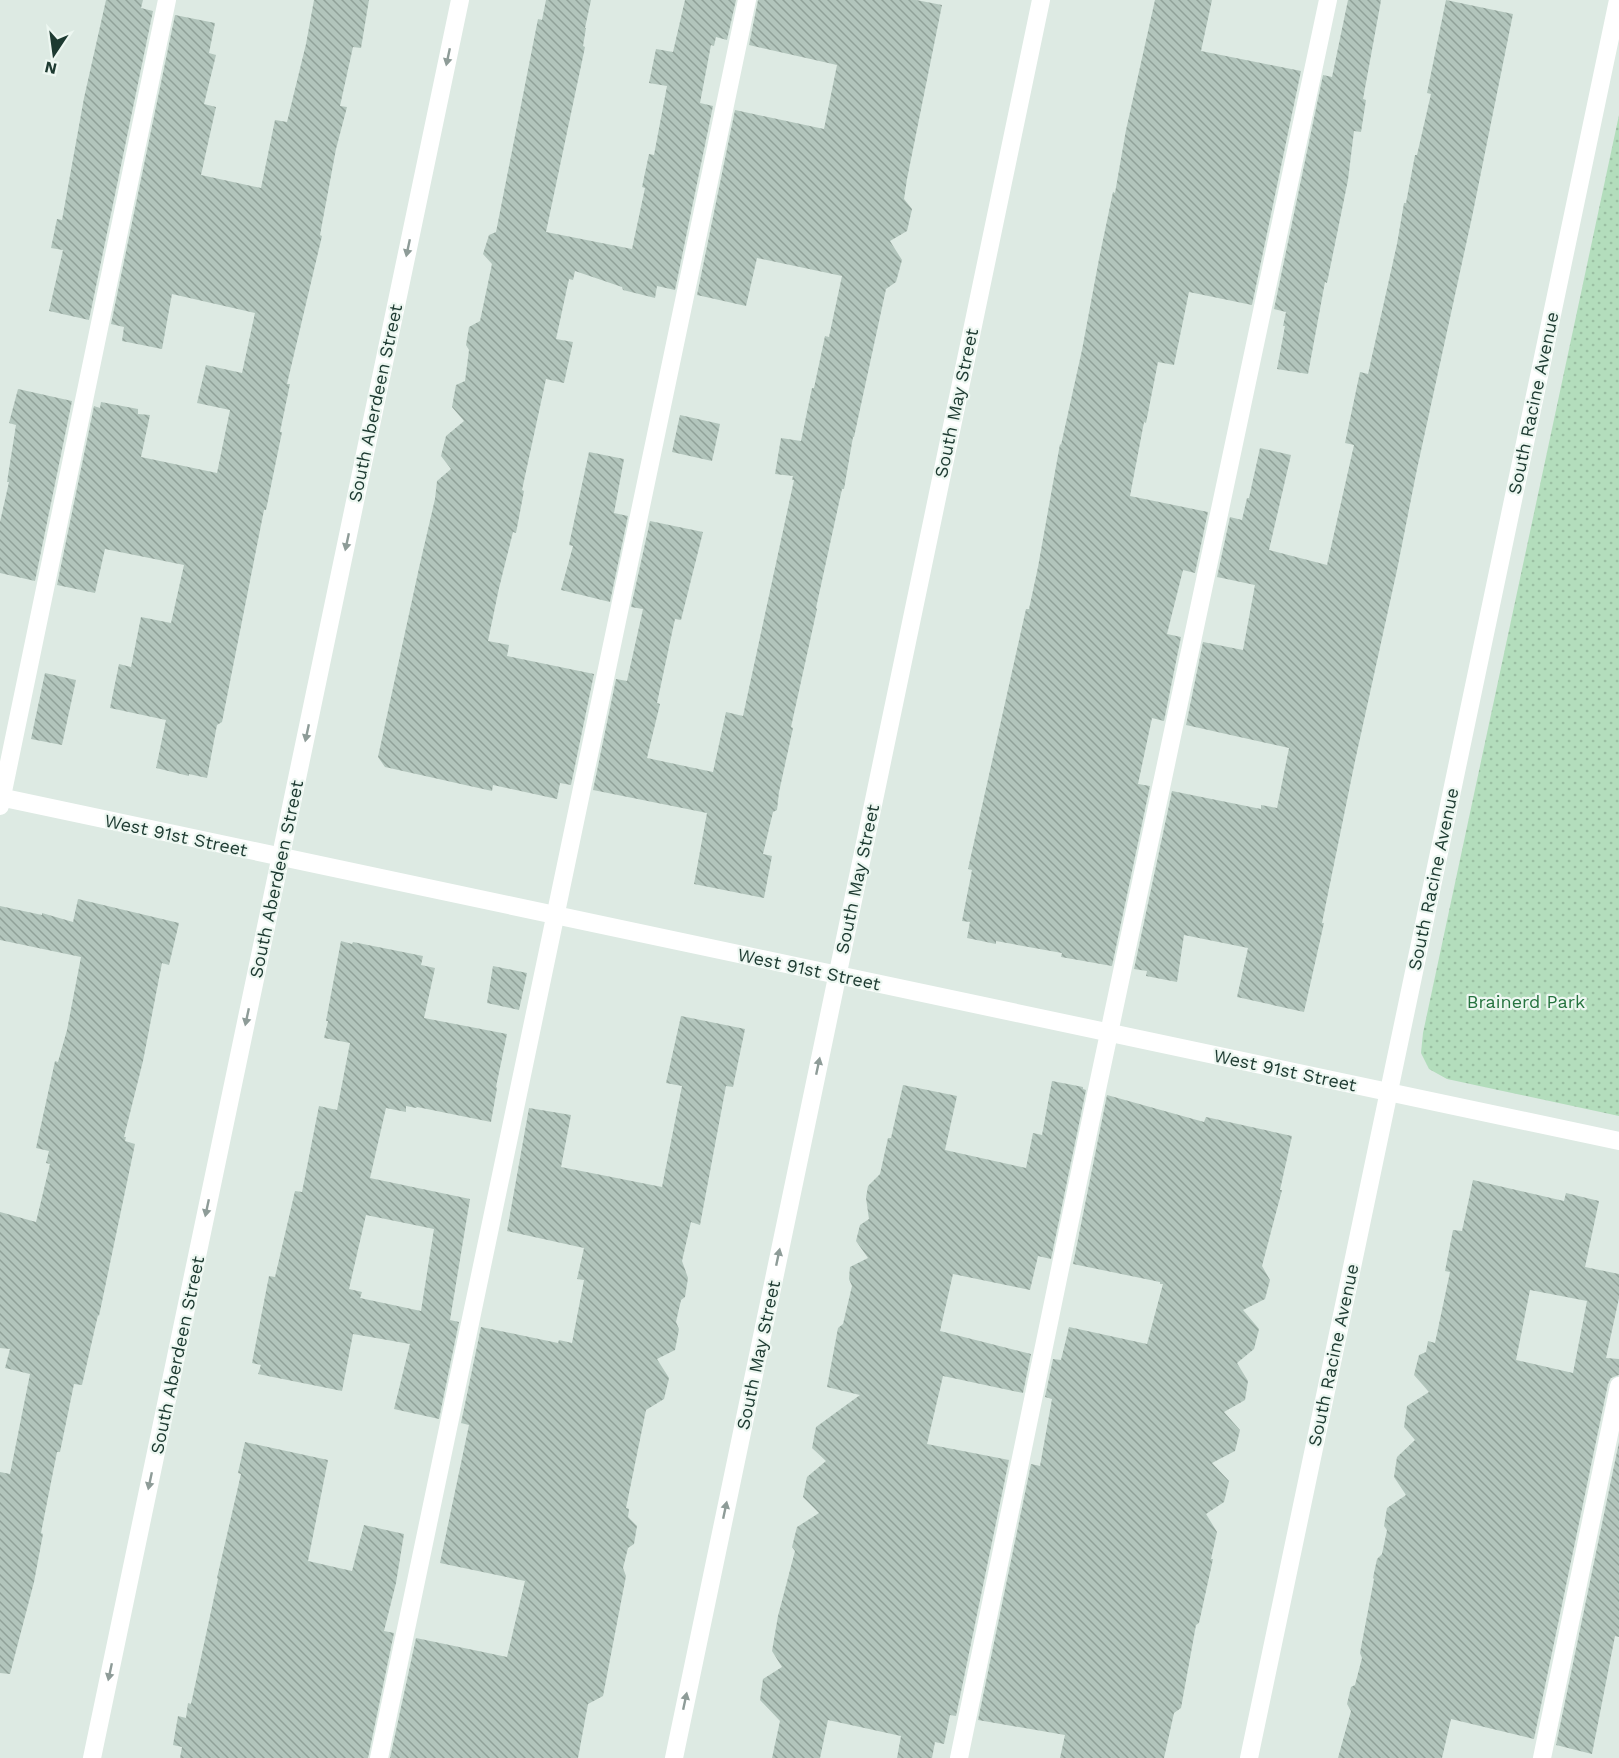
<svg xmlns="http://www.w3.org/2000/svg" width="1619" height="1758" font-family="'Work Sans',sans-serif">
<defs>
<pattern id="park-dots" width="8" height="8" patternUnits="userSpaceOnUse" patternTransform="scale(1.5)"><rect width="8" height="8" fill="#b3ddbc"/><path d="M2 2h.1M6 6h.1" fill="none" stroke="#9abea2" stroke-width="1.8" stroke-linecap="round"/></pattern>
<pattern id="building-back-hatch" width="6" height="6" patternUnits="userSpaceOnUse" patternTransform="scale(1.5)"><rect width="6" height="6" fill="#b2c5bc"/><path d="M-1 5l2 2M0 0l6 6M5-1l2 2" fill="none" stroke="#90a199"/></pattern>
</defs>
<rect width="100%" height="100%" fill="#ddeae3"/>
<!-- park -->
<path fill="url(#park-dots)" d="M1619 115V1116L1447 1079 1429 1069 1421 1053 1423 1033Z"/>
<!-- building -->
<g fill="url(#building-back-hatch)" fill-rule="evenodd">
<path d="M106 0H143L141 8 153 11 89 320 49 311 63 250 51 248 57 219 62 220 84 98Z"/>
<path d="M314 0H369L361 48 353 47 340 106 347 107 336 149 320 235 322 236 287 384H290L280 432H282L266 510H264L222 722 217 725 207 778 189 774V776L156 768 166 720 110 708 119 664 131 667 141 617 171 623 184 565 105 549 95 593 57 585 94 406 100 408 101 402 138 409V414L150 415 141 457 217 473 230 410 197 403 206 365 242 373 255 313 172 294 162 349 122 341 124 327 111 324 175 15 215 23 209 53 216 55 204 104 216 107 201 175 261 188 275 120 287 122 306 44Z"/>
<path d="M546 0H591L585 28H586L583 46 585 47 546 232 632 249 645 188 642 187 649 154 654 155 667 86 649 83 656 49 673 52 685 0H736L727 40 716 37 714 46 711 45 700 103 713 106 675 290 657 286 655 298 623 290 622 287 575 271 573 280 569 279 556 339 573 342 564 383 546 379 522 490 524 491 516 533 513 532 499 588 488 641 509 645 507 656 594 674 571 785 560 783 557 799 493 785 492 791 385 767 378 757 419 568 435 499 437 481 451 469 441 456 446 436 464 421 452 407 456 385 465 381 469 350 466 345 469 327 480 321 492 264 483 254 489 235 496 232 538 19 542 20Z"/>
<path d="M758 0H916L942 5 907 179 904 199 912 209 907 231 890 241 902 260 896 282 886 289 854 437H853L844 489H842L816 608 817 609 791 727 793 728 779 792 777 810 773 812 763 854 772 856 764 898 694 884 707 813 593 790 616 679 627 681 643 609 631 607 650 521 703 532 681 620 675 619 657 703 660 704 647 758 713 772 726 712 743 716 794 480H792L793 476 775 474 781 438 801 441 812 388H814L825 336 829 337 842 276 757 258 746 306 697 295 735 110 824 129 837 65 749 45Z"/>
<path d="M1155 0H1212L1201 51 1301 71 1252 305 1189 292 1174 365 1158 362 1146 423 1144 422 1130 496 1208 512 1195 573 1183 570 1167 634 1181 637 1164 721 1152 718 1138 784 1150 786 1112 966 1061 957 1062 953 996 941V944L967 938 970 922 962 921 972 870 968 869 1026 609H1029L1038 567 1060 444 1061 445 1082 350 1099 259 1113 192 1115 193 1126 130Z"/>
<path d="M1348 0H1381L1380 6 1363 99 1366 100 1361 132 1354 131 1348 180 1327 283 1325 282 1308 374 1277 369 1285 326H1283L1286 312 1274 309 1323 75 1332 77Z"/>
<path d="M1446 0 1513 14 1472 217 1417 469 1397 570 1355 761 1322 923H1324L1304 1012 1237 997 1248 948 1184 935 1177 982 1146 976 1147 971 1134 969 1172 791 1261 809V805L1277 808 1289 748 1186 725 1203 642 1243 650 1255 585 1217 577 1230 517 1242 520 1247 498H1249L1260 448 1291 455 1269 550 1327 565 1354 445 1345 443 1360 372 1368 374 1397 244 1404 203H1406L1415 155H1417L1431 94 1427 93Z"/>
<path d="M18 389 72 401 35 581 0 573V522L9 482H7L16 425 9 423Z"/>
<path d="M680 415 720 424 712 461 672 452Z"/>
<path d="M589 452 624 459 614 513 628 516 610 602 561 590 573 546 569 545Z"/>
<path d="M45 673 76 680 62 745 31 739Z"/>
<path d="M78 899 179 923 169 965 162 963 143 1061 124 1137H126L125 1141 135 1144 99 1316 98 1315 82 1385 74 1384 60 1452H57L41 1533 43 1534 34 1582 10 1674 0 1673V1472L10 1474 30 1374 5 1368 10 1349 0 1348V1212L36 1222 50 1164 46 1163 49 1151 36 1148 55 1061 58 1062 67 1030 81 957 0 940V906L42 915V913L73 922Z"/>
<path d="M341 941 352 944 353 942 423 956 421 965 435 968 424 1018 507 1034 496 1087 497 1088 491 1122 417 1107 416 1108 406 1106V1112L386 1108 370 1178 470 1199 450 1320 459 1322 439 1419 394 1409 410 1344 353 1334 342 1391 258 1374 261 1365 252 1363 269 1276 275 1277 295 1191 302 1192 319 1106 337 1110 350 1043 324 1038 328 1021H326ZM366 1215 434 1229 421 1311 360 1298 362 1292 349 1289Z"/>
<path d="M493 966 527 973 519 1010 487 1003Z"/>
<path d="M681 1016 745 1029 733 1087 726 1086 700 1225 691 1222 682 1261 688 1278 685 1297 681 1300 676 1322 679 1329 675 1350 657 1359 669 1378 664 1399 646 1410 626 1508 629 1509 628 1517 637 1526 634 1544 628 1548 623 1568 626 1576 603 1696 588 1704 578 1758H390L416 1638 507 1657 525 1581 440 1563 469 1425 461 1423 481 1327 558 1343 559 1340 572 1343 584 1280 577 1279 584 1248 507 1231 529 1108 571 1115 561 1167 662 1187 682 1086 666 1083Z"/>
<path d="M1052 1081 1083 1087V1089L1086 1090 1051 1259 1038 1256 1030 1290 953 1274 940 1331 1031 1354 1023 1393 943 1376 927 1444 1009 1460 956 1716 950 1715 944 1744 935 1742 932 1758H897L901 1736 828 1720 820 1758H772L780 1721 760 1700 763 1679 782 1667 772 1651 778 1616 795 1551 792 1547 797 1527 819 1513 803 1497 807 1477 826 1461 812 1448 816 1427 860 1395 827 1387 838 1328 843 1324 852 1286 849 1279 850 1267 868 1258 856 1241 860 1225 869 1219 866 1198 868 1186 880 1174 888 1138H891L903 1085 957 1096 945 1150 1026 1168 1033 1133 1042 1135Z"/>
<path d="M1107 1095 1204 1122 1206 1117 1292 1136 1280 1190H1282L1262 1266 1270 1280 1265 1299 1243 1310 1259 1329 1254 1349 1237 1363 1248 1381 1245 1400 1224 1412 1240 1430 1235 1451 1212 1463 1229 1481 1224 1502 1206 1514 1217 1532 1211 1559H1213L1199 1623 1196 1625 1181 1708 1174 1713 1164 1758H1060L1065 1735 978 1720 1031 1464 1040 1466 1052 1399 1045 1397 1053 1359 1061 1360 1069 1327 1147 1344 1163 1284H1160V1282L1073 1264Z"/>
<path d="M1473 1180 1564 1201 1566 1193 1599 1201 1585 1267 1619 1274V1298L1606 1358 1619 1359V1375L1611 1378 1608 1384 1534 1739 1451 1719 1442 1758H1338L1351 1711 1347 1704 1351 1687 1355 1685 1362 1658 1360 1653 1374 1579 1373 1578 1377 1559 1382 1554 1387 1530 1384 1526 1387 1508 1406 1495 1394 1477 1397 1457 1415 1440 1404 1427 1407 1406 1429 1392 1414 1375 1419 1355 1426 1352 1428 1341 1435 1343 1450 1272 1445 1271 1453 1230 1462 1231ZM1530 1290 1587 1301 1573 1373 1516 1360Z"/>
<path d="M245 1442 328 1460 308 1561 352 1571 364 1525 404 1534 396 1583 384 1631 394 1633 368 1758H180L182 1747 173 1745 178 1716 186 1718 188 1703 191 1704 218 1579 217 1578 241 1474 238 1473Z"/>
<path d="M1619 1442V1637L1615 1636 1592 1754 1556 1745Z"/>
</g>
<g fill="none" stroke-linecap="round" stroke-linejoin="round">
<!-- minor -->
<g stroke="#fff" stroke-width="18">
<path d="M0 797 1619 1141"/>
<path d="M0 806 167 0"/>
<path d="M92 1758 460 0"/>
<path d="M379 1758 747 0"/>
<path d="M674 1758 1041 0"/>
<path d="M959 1758 1098 1085 1328 0"/>
<path d="M1249 1758 1618 0"/>
<path d="M1542 1758 1619 1386"/>
</g>
</g>
<!-- one-way arrows -->
<defs><path id="oneway-solid" d="M-6-.8H1V-3.2L6.5 0L1 3.2V.8H-6Z" transform="scale(1.5)"/></defs>
<g fill="#8e9c98">
<use href="#oneway-solid" transform="translate(448 57) rotate(102)"/>
<use href="#oneway-solid" transform="translate(408 248) rotate(102)"/>
<use href="#oneway-solid" transform="translate(347 542) rotate(102)"/>
<use href="#oneway-solid" transform="translate(307 733) rotate(102)"/>
<use href="#oneway-solid" transform="translate(247 1017) rotate(102)"/>
<use href="#oneway-solid" transform="translate(818 1066) rotate(-78)"/>
<use href="#oneway-solid" transform="translate(207 1208) rotate(102)"/>
<use href="#oneway-solid" transform="translate(778 1257) rotate(-78)"/>
<use href="#oneway-solid" transform="translate(150 1481) rotate(102)"/>
<use href="#oneway-solid" transform="translate(725 1510) rotate(-78)"/>
<use href="#oneway-solid" transform="translate(110 1672) rotate(102)"/>
<use href="#oneway-solid" transform="translate(685 1701) rotate(-78)"/>
</g>
<g text-anchor="middle" dominant-baseline="central" stroke-width="4.5" stroke-linejoin="round" paint-order="stroke">
<!-- street labels -->
<g font-size="18" fill="#1d3a31" stroke="#edf7f1">
<text transform="translate(375 403) rotate(-78)">South Aberdeen Street</text>
<text transform="translate(956 403) rotate(-78)">South May Street</text>
<text transform="translate(1533 403) rotate(-78)">South Racine Avenue</text>
<text transform="translate(176 835) rotate(12)">West 91st Street</text>
<text transform="translate(276 879) rotate(-78)">South Aberdeen Street</text>
<text transform="translate(857 879) rotate(-78)">South May Street</text>
<text transform="translate(1433 879) rotate(-78)">South Racine Avenue</text>
<text transform="translate(809 969) rotate(12)">West 91st Street</text>
<text transform="translate(1285 1070) rotate(12)">West 91st Street</text>
<text transform="translate(177 1355) rotate(-78)">South Aberdeen Street</text>
<text transform="translate(758 1355) rotate(-78)">South May Street</text>
<text transform="translate(1333 1355) rotate(-78)">South Racine Avenue</text>
</g>
<!-- park labels -->
<g font-size="18" fill="#25733f" stroke="#edf7f1">
<text x="1526" y="1001">Brainerd Park</text>
</g>
</g>
<!-- north arrow -->
<g transform="translate(54 54) rotate(193)" stroke="#edf7f1" stroke-width="4.5" paint-order="stroke">
<path d="M0-4.5L10 22L0 15L-10 22Z" fill="#1d3a31"/>
<text y="-9" font-size="16" font-weight="bold" text-anchor="middle" fill="#1d3a31">N</text>
</g>
</svg>
